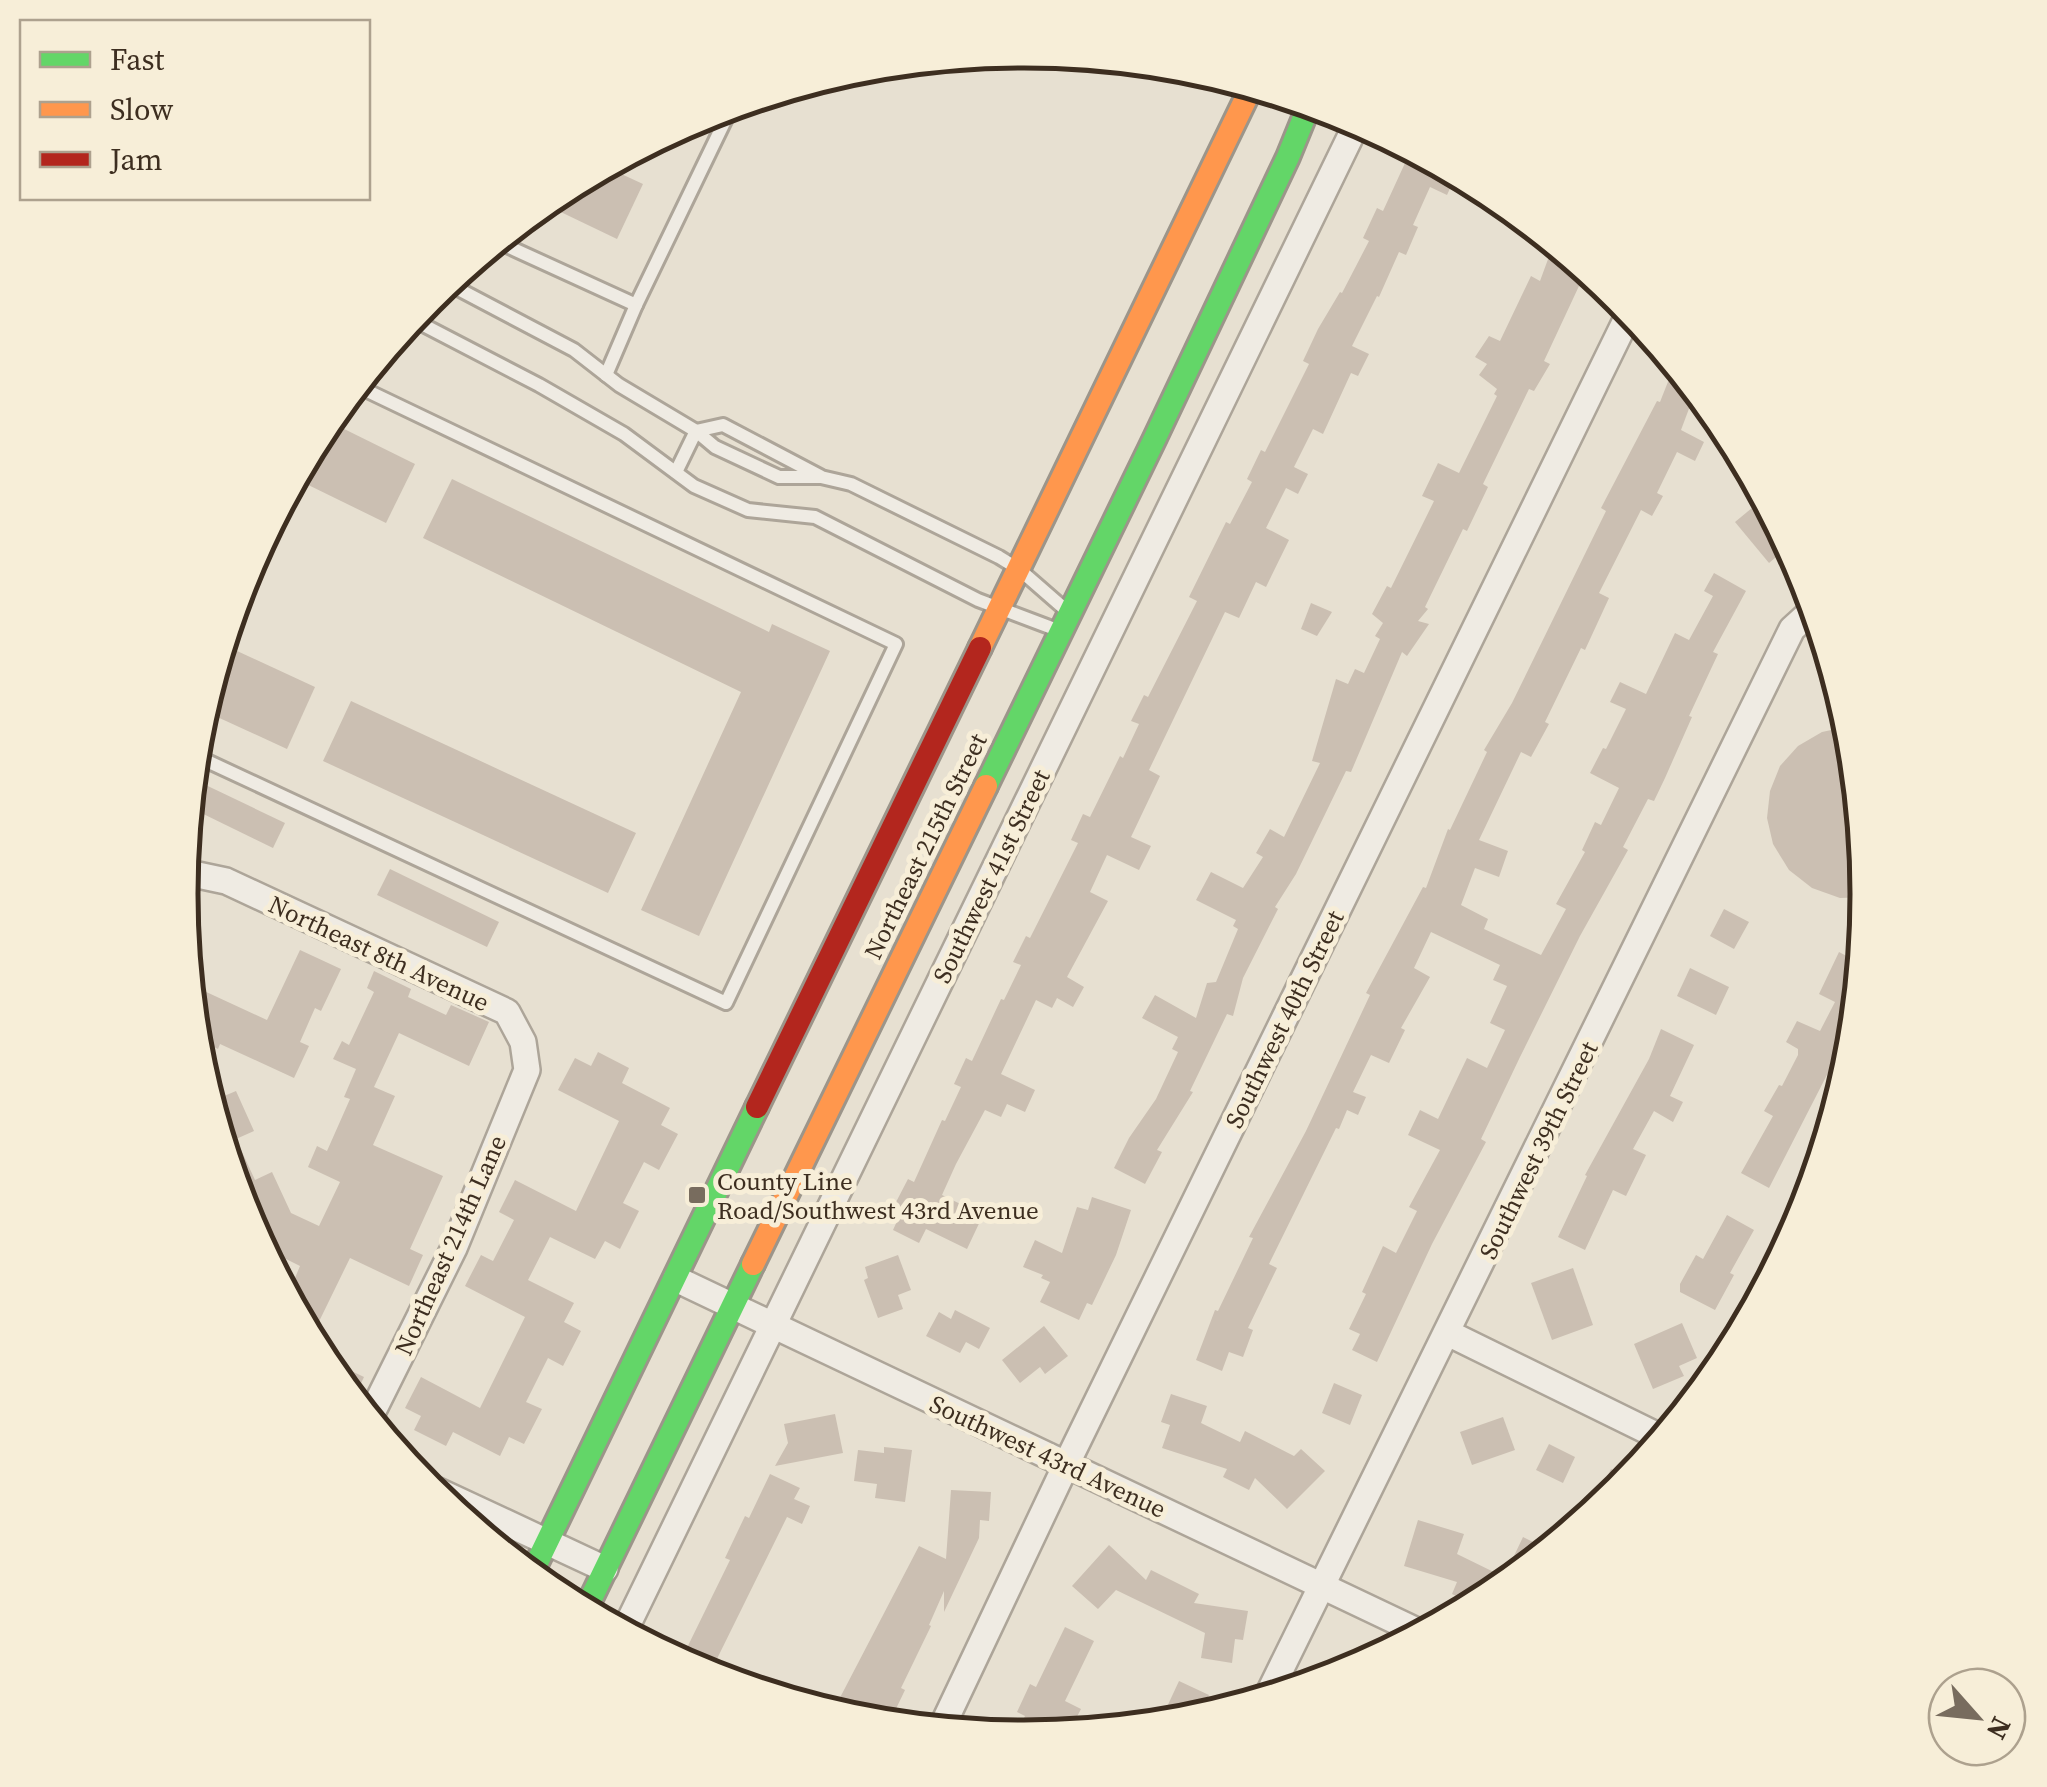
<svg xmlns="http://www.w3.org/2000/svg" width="2047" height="1787" font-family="'Source Serif 4',serif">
<rect width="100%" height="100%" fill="#e7e0d1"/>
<!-- building -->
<g fill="#cbbfb2">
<path d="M1411 150 1457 173 1447 195 1430 187 1413 225 1418 227 1406 255 1399 252 1379 297 1377 296 1352 346 1369 354 1358 376 1351 373 1323 434 1313 429 1294 467 1308 474 1298 494 1286 488 1266 528 1289 540 1266 587 1256 582 1239 618 1225 612 1149 770 1160 776 1131 837 1151 846 1139 870 1107 855 1090 892 1108 901 1067 977 1084 987 1073 1007 1057 998 1052 1008 1036 1000 1001 1074 1035 1090 1025 1112 1007 1104 1001 1117 985 1110 956 1164 942 1195 983 1215 967 1249 926 1229 919 1243 893 1230 903 1208 895 1204 908 1179 914 1182 942 1120 945 1121 961 1087 954 1084 966 1058 972 1061 1001 999 1004 1000 1021 965 1013 962 1026 936 1030 938 1078 843 1071 840 1083 814 1090 817 1120 756 1123 758 1139 724 1131 721 1144 695 1148 697 1197 601 1189 597 1226 522 1230 524 1252 482 1247 479 1261 450 1265 452 1309 364 1303 361 1318 329 1340 292 1342 293 1369 241 1363 238 1377 208 1383 211Z"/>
<path d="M604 166 643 184 617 239 542 203 555 192Z"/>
<path d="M1554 243 1591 273 1585 288 1579 286 1544 361 1550 364 1534 391 1529 389 1483 484 1488 487 1467 531 1463 529 1425 607 1428 609 1418 621 1429 624 1407 656 1402 652 1351 772 1346 771 1296 874 1275 907 1278 909 1243 978 1233 1016 1227 1014 1190 1091 1193 1092 1157 1150 1162 1152 1145 1184 1114 1168 1129 1138 1156 1099 1178 1052 1172 1049 1178 1037 1142 1018 1155 995 1196 1018 1207 983 1216 982 1238 929 1233 926 1236 920 1196 900 1211 872 1243 888 1263 857 1256 853 1270 829 1284 837 1320 763 1312 761 1336 679 1348 684 1355 669 1364 673 1380 639 1375 636 1383 623 1372 614 1387 586 1391 588 1434 501 1422 496 1438 463 1459 473 1497 396 1494 394 1497 389 1479 375 1487 364 1475 357 1489 336 1500 341 1531 276 1540 281Z"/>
<path d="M1675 364 1696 390 1681 430 1704 442 1695 461 1677 452 1657 493 1663 496 1652 516 1641 510 1599 593 1609 598 1585 650 1581 648 1545 722 1549 724 1531 757 1521 752 1479 840 1508 851 1499 877 1475 868 1461 905 1488 919 1484 929 1541 955 1566 909 1556 904 1585 852 1582 850 1595 822 1601 825 1619 788 1590 773 1603 748 1606 749 1626 709 1610 702 1620 682 1646 694 1675 633 1689 640 1713 596 1704 591 1714 573 1746 591 1713 652 1718 654 1689 716 1692 717 1665 778 1654 801 1648 799 1623 847 1628 850 1580 936 1520 1057 1481 1139 1486 1142 1432 1244 1377 1362 1352 1350 1360 1334 1349 1329 1366 1294 1362 1292 1383 1246 1396 1253 1417 1211 1409 1207 1440 1150 1408 1135 1420 1110 1438 1119 1467 1058 1487 1068 1505 1030 1490 1023 1507 986 1493 980 1500 965 1431 932 1414 968 1430 977 1401 1028 1405 1030 1389 1063 1371 1055 1353 1092 1366 1097 1358 1115 1347 1110 1339 1129 1336 1128 1269 1264 1277 1268 1248 1328 1253 1330 1243 1357 1229 1352 1222 1371 1196 1360 1215 1310 1218 1311 1253 1238 1249 1237 1306 1131 1370 995 1366 993 1423 887 1426 888 1448 829 1450 830 1487 752 1484 750 1512 703 1606 511 1601 508 1657 401 1660 402Z"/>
<path d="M326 420 415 464 386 523 294 478Z"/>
<path d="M452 479 769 632 772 624 830 651 699 936 641 910 741 692 423 538Z"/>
<path d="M1764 498 1789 546 1769 563 1735 522Z"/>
<path d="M1311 603 1332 612 1317 636 1301 629Z"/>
<path d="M222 644 315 687 287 749 202 710Z"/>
<path d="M351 701 636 833 608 893 323 761Z"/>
<path d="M1850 726 1867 894V897L1840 898 1812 888 1789 870 1773 844 1767 818 1770 791 1780 766 1798 746 1822 732Z"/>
<path d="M191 778 285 823 273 848 189 807Z"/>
<path d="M390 869 499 922 487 947 377 895Z"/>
<path d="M1724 909 1749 922 1734 949 1710 936Z"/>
<path d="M300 950 341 969 321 1011 315 1008 300 1042 309 1046 294 1078 220 1044 218 1049 194 1037 189 984 267 1020Z"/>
<path d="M1839 952 1860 963 1854 1022 1769 1188 1741 1173 1773 1116 1764 1111 1779 1085 1782 1086 1798 1055V1049L1786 1042 1797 1021 1820 1031 1835 1002 1819 994Z"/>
<path d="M1690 968 1729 987 1716 1015 1677 996Z"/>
<path d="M374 971 411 989 408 997 446 1015 451 1005 489 1022 469 1066 399 1033 374 1087 395 1096 373 1145 443 1176 410 1249 423 1255 409 1286 350 1258 310 1340 287 1297 300 1266 260 1246 244 1216 210 1102 236 1091 254 1131 236 1139 255 1180 272 1172 291 1213 319 1226 340 1182 308 1167 317 1146 327 1151 350 1099 344 1097 356 1069 333 1059 342 1041 349 1045 374 992 367 988Z"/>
<path d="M1661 1029 1694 1045 1670 1096 1683 1102 1673 1122 1654 1111 1633 1149 1646 1155 1626 1196 1613 1190 1585 1250 1558 1237 1587 1176 1585 1175 1649 1059Z"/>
<path d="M598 1052 629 1068 622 1083 670 1108 661 1125 678 1134 659 1170 644 1162 623 1203 639 1211 620 1249 605 1241 595 1259 550 1237 528 1280 574 1303 564 1322 581 1331 563 1366 548 1358 526 1402 542 1409 524 1444 509 1437 500 1456 453 1432 446 1446 414 1430 421 1416 405 1408 421 1377 480 1408 525 1317 465 1286 481 1255 493 1261 514 1220 499 1212 515 1180 576 1211 619 1121 558 1090 575 1058 591 1066Z"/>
<path d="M1092 1197 1131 1210 1116 1255 1092 1305 1087 1303 1079 1320 1040 1302 1050 1282 1041 1278 1043 1275 1023 1267 1035 1240 1062 1253 1077 1207 1088 1210Z"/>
<path d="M1727 1215 1754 1230 1730 1273 1734 1275 1715 1310 1680 1292V1284L1696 1255 1703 1259Z"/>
<path d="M898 1255 911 1290 898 1295 903 1309 878 1318 864 1280 868 1278 865 1267Z"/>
<path d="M1573 1268 1593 1325 1552 1340 1531 1283Z"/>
<path d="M955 1310 990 1328 979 1349 966 1342 960 1353 926 1336 939 1312 951 1319Z"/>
<path d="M1682 1323 1697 1358 1679 1366 1684 1376 1653 1389 1634 1344Z"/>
<path d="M1044 1326 1068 1356 1045 1374 1040 1367 1020 1383 1002 1360Z"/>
<path d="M318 1355 364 1377 353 1400 322 1362Z"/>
<path d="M1334 1383 1362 1395 1350 1425 1322 1413Z"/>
<path d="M1171 1394 1207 1406 1201 1423 1240 1442 1245 1431 1294 1456 1301 1449 1325 1471 1287 1509 1255 1478 1249 1490 1223 1477 1227 1469 1162 1448 1170 1425 1161 1422Z"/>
<path d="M835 1414 843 1453 775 1466 788 1443 784 1424Z"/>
<path d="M1503 1417 1515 1450 1472 1465 1460 1432Z"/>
<path d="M1549 1444 1575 1457 1563 1483 1536 1470Z"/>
<path d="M884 1447 912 1450 905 1502 875 1498 877 1484 854 1481 858 1450 884 1453Z"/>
<path d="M1611 1469 1630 1478 1588 1516Z"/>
<path d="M770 1474 800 1488 794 1499 810 1506 802 1524 787 1517 709 1675 700 1673 680 1662 730 1560 725 1558 745 1516 749 1518Z"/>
<path d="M951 1490 991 1492 989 1521 980 1520 979 1538 944 1612V1591L929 1625 931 1626 901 1688 905 1690 893 1715 887 1712 881 1723 832 1713 919 1546 946 1559Z"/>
<path d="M1418 1520 1464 1534 1457 1554 1504 1577 1523 1537 1543 1547 1537 1558 1492 1595 1474 1605 1452 1594 1457 1582 1404 1566Z"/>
<path d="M1109 1545 1146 1580 1151 1570 1199 1594 1194 1603 1248 1611 1243 1640 1235 1639 1232 1663 1201 1658 1205 1633 1116 1590 1098 1609 1072 1586Z"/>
<path d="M1065 1627 1094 1641 1065 1701 1081 1709 1069 1732 1015 1736 1025 1716 1017 1712 1030 1684 1036 1687Z"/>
<path d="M1179 1681 1209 1695 1198 1718 1159 1724Z"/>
</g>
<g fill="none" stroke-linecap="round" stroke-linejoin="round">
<defs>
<g id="lane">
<path d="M496 241 636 305"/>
<path d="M445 282 574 350 619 385 696 431 715 447 779 477H821L851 484 999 557 1020 570 1067 611"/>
<path d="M410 318 539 385 624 434 694 486 748 510 815 517 978 600 1060 631"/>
<path d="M606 375 636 305 733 104"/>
<path d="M696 431 723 425 820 476"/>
<path d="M676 472 696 431"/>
<path d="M194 755 726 1003 896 644 355 385"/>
</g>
<g id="street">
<path d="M181 882 193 874 226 881 507 1012 523 1042 527 1070 454 1248 369 1419"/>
<path d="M676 1279 1421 1633"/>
<path d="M1448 1333 1662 1438"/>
<path d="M421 1483 605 1569"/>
<path d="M547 1588 587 1608"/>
<path d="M624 1632 1358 121"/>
<path d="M1267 1697 1792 629 1814 609"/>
<path d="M941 1729 1066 1465 1631 310"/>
</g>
<g id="fast">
<path d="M986 786 1154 440 1288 157 1310 103"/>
<path d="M531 1575 757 1107"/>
<path d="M585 1611 753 1264"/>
</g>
<g id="slow">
<path d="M980 648 1252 86"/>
<path d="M753 1264 986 786"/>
</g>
<path id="jam" d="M757 1107 980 648"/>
</defs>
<!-- lane casing -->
<use href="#lane" stroke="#ada599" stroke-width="18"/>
<!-- street casing -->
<use href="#street" stroke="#ada599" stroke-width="30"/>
<!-- fast casing -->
<use href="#fast" stroke="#9c958a" stroke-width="28"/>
<!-- slow casing -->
<use href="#slow" stroke="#9c958a" stroke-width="28"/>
<!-- jam casing -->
<use href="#jam" stroke="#9c958a" stroke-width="28"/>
<!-- lane -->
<use href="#lane" stroke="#efebe3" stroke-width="12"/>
<!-- street -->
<use href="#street" stroke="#efebe3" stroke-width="25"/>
<!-- fast -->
<use href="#fast" stroke="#63d668" stroke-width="22"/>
<!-- slow -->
<use href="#slow" stroke="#ff974d" stroke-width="22"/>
<!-- jam -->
<use href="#jam" stroke="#b3261e" stroke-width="22"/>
</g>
<!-- markers -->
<rect fill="#786c5e" stroke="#f7eed8" stroke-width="4" x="687" y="1185" width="20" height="20" rx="5"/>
<g text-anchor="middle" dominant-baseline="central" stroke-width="10" stroke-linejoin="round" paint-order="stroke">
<!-- street labels -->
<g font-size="25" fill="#3d2e20" stroke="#f7eed8">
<text transform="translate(925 846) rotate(-64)">Northeast 215th Street</text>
<text transform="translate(991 876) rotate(-64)">Southwest 41st Street</text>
<text transform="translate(379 953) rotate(25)">Northeast 8th Avenue</text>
<text transform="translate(1284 1019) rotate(-64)">Southwest 40th Street</text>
<text transform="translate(1538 1150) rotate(-64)">Southwest 39th Street</text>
<text transform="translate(450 1245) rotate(-66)">Northeast 214th Lane</text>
<text transform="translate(1048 1456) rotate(25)">Southwest 43rd Avenue</text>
</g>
<!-- poi labels -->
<g font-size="25" fill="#3d2e20" stroke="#f7eed8" text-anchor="start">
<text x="717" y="1181">County Line<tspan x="717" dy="29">Road/Southwest 43rd Avenue</tspan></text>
</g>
</g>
<!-- crop -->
<path d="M0 0H2047V1787H0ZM198 894a826 826 0 1 1 1652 0a826 826 0 1 1-1652 0Z" fill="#f7eed8" fill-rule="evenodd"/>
<path fill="none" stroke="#3d2e20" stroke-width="5" d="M198 894a826 826 0 1 1 1652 0a826 826 0 1 1-1652 0Z"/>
<!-- legend -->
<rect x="20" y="20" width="350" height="180" fill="#f7eed8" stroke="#ada18e" stroke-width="2.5"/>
<rect x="40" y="52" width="50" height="15" fill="#63d668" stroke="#ada18e" stroke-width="2.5"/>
<text x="110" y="70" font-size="30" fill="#3d2e20">Fast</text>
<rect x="40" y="102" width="50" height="15" fill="#ff974d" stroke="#ada18e" stroke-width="2.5"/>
<text x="110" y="120" font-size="30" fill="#3d2e20">Slow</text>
<rect x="40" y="152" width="50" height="15" fill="#b3261e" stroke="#ada18e" stroke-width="2.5"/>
<text x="110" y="170" font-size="30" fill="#3d2e20">Jam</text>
<!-- north arrow -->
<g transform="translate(1977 1717) rotate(117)"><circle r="48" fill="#f7eed8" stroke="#ada18e" stroke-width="2.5"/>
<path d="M0-8L18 38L0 25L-18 38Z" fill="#786c5e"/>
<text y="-15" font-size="28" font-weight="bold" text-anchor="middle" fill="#3d2e20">N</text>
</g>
</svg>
